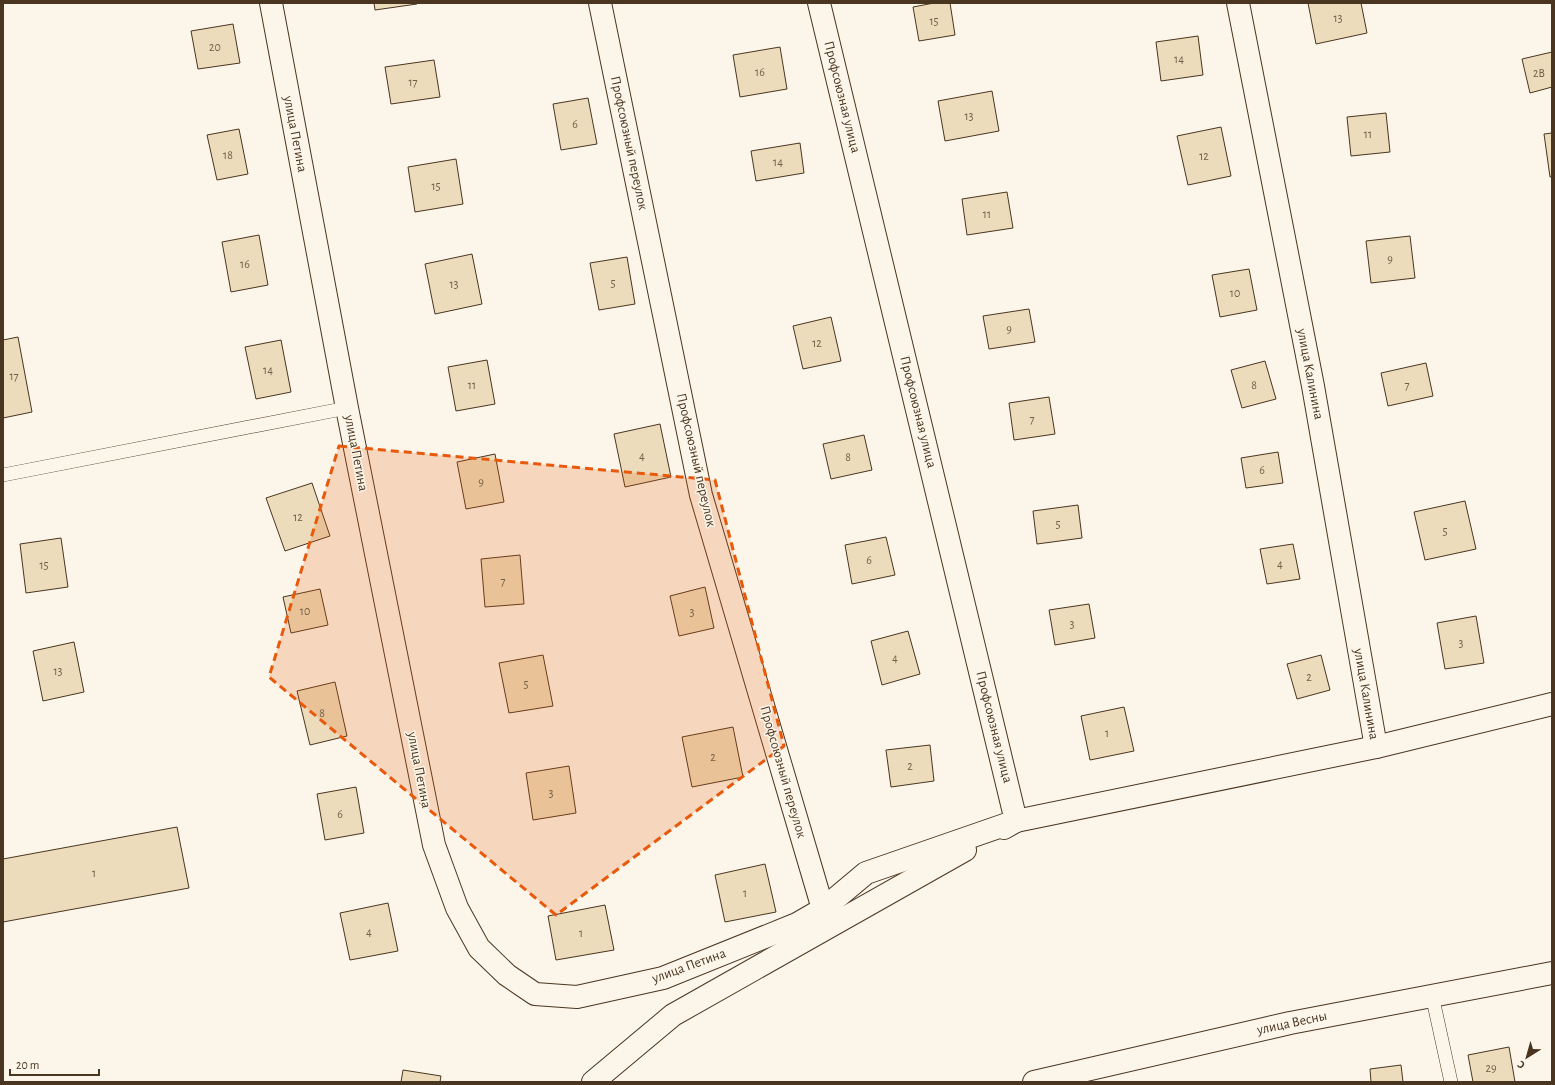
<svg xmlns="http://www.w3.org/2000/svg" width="1555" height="1085" font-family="'Alegreya Sans',sans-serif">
<rect width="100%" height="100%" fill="#fbf6e9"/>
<!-- building -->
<g fill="#ecdcbc" stroke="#4a3520">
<path d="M374 3H416L417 4 375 10Z"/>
<path d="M934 3H950L955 35 919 41 913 7Z"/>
<path d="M1308 3H1361L1367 33 1316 44Z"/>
<path d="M233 24 240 63 198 69 191 31Z"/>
<path d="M1198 36 1203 75 1161 81 1156 42Z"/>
<path d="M780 47 787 89 740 97 733 55Z"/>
<path d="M1552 52V87L1530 93 1522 59Z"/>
<path d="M434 60 440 97 391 104 385 67Z"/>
<path d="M992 91 999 131 945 141 938 101Z"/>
<path d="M588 98 597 144 561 150 553 104Z"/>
<path d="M1386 113 1390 152 1351 156 1347 117Z"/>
<path d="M1221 127 1231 176 1188 185 1177 136Z"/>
<path d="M239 129 248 174 217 180 207 135Z"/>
<path d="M1552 133V177H1550L1544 134Z"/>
<path d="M800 143 804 173 756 181 751 151Z"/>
<path d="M456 159 463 204 415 212 408 167Z"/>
<path d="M1007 192 1013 228 967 235 962 199Z"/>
<path d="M259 235 268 285 231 292 222 242Z"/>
<path d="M1410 236 1415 278 1371 283 1366 241Z"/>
<path d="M472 254 482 304 435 314 425 264Z"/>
<path d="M627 257 635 304 599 310 590 263Z"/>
<path d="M1249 269 1257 310 1220 317 1212 275Z"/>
<path d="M1029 309 1035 342 989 349 983 316Z"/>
<path d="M831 317 841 361 803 369 793 326Z"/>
<path d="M18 337 32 412 3 418V340Z"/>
<path d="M281 340 291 392 256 399 245 347Z"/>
<path d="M487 360 495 404 456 411 448 367Z"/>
<path d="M1265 361 1276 399 1242 408 1231 370Z"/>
<path d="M1426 363 1433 396 1388 406 1381 373Z"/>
<path d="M1049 397 1055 434 1014 440 1009 403Z"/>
<path d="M660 424 671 477 625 487 614 434Z"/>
<path d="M864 435 872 470 831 479 823 444Z"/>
<path d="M1278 452 1283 483 1246 488 1241 458Z"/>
<path d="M495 454 504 502 466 509 457 462Z"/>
<path d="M312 483 330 536 285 551 266 498Z"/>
<path d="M1465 501 1476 549 1425 560 1414 512Z"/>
<path d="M1078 505 1082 538 1037 544 1033 511Z"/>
<path d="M886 537 895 575 852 584 845 545Z"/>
<path d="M61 538 68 587 26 593 20 544Z"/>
<path d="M1293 544 1300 579 1267 584 1260 549Z"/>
<path d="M520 555 524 604 485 607 481 559Z"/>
<path d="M705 587 714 628 679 636 670 596Z"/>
<path d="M320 589 328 625 291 633 283 597Z"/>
<path d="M1089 604 1095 638 1055 645 1049 610Z"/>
<path d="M1476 616 1484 663 1445 669 1437 623Z"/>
<path d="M908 631 920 674 882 685 871 641Z"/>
<path d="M74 642 84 692 43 701 33 651Z"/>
<path d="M543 655 553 706 509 713 499 663Z"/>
<path d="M1321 655 1330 690 1297 699 1287 664Z"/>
<path d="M335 682 347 736 310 745 297 691Z"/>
<path d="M1124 707 1134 751 1090 760 1081 716Z"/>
<path d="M733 727 743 777 692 787 682 737Z"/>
<path d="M930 745 934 781 891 787 886 750Z"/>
<path d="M569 766 576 813 533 820 526 773Z"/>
<path d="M356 787 364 833 325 840 317 794Z"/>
<path d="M177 827 189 888 3 922V859Z"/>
<path d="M765 864 776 912 725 922 715 875Z"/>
<path d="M388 903 398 951 350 960 340 913Z"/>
<path d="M605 905 614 950 556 960 548 916Z"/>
<path d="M1509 1047 1515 1082H1473L1468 1055Z"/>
<path d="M1401 1065 1403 1082H1371L1370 1069Z"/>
<path d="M403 1070 441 1076 440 1082H401Z"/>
</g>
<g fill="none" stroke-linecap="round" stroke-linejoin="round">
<defs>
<g id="lane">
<path d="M3 475 347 408"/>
<path d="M1432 995 1451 1082"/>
</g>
<g id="street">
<path d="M271 3 347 408 434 845 457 908 479 948 507 975 535 994 577 997 663 978 797 924 823 909 866 873 1016 821"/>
<path d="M600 3 701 495 823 909"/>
<path d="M819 3 1016 821"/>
<path d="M1238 3 1313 386 1376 747"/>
<path d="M1004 828 1016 821 1376 747 1552 704"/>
<path d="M593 1082 673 1015 965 850"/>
<path d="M1034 1082 1290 1023 1552 973"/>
</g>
</defs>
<!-- lane casing -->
<use href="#lane" stroke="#4a3520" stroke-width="14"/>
<!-- street casing -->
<use href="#street" stroke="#4a3520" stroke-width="24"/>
<!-- lane -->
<use href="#lane" stroke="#fbf6e9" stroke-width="13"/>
<!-- street -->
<use href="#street" stroke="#fbf6e9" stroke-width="22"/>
</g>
<!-- marked area -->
<path fill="#e8590c" fill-opacity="0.2" stroke="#e8590c" stroke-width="3" stroke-dasharray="8 5" stroke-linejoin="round" d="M339 446 715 480 784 746 556 915 269 677Z"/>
<g text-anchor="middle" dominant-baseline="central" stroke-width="3" stroke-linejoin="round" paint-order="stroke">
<!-- number labels -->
<g font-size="12" fill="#725f47">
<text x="1338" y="18">13</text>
<text x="934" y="21">15</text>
<text x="215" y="47">20</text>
<text x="1179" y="59">14</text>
<text x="760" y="72">16</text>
<text x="1539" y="73">2В</text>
<text x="413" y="82">17</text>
<text x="969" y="116">13</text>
<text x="575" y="124">6</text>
<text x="1368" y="134">11</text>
<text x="228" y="155">18</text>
<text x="1204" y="156">12</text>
<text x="778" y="162">14</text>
<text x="436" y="186">15</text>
<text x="987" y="214">11</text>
<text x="1390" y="259">9</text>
<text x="245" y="264">16</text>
<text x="613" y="283">5</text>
<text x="454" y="284">13</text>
<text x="1235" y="293">10</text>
<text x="1009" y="329">9</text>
<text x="817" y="343">12</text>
<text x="268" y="370">14</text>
<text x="14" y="376">17</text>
<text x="472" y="385">11</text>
<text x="1254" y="385">8</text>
<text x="1407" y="385">7</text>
<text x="1032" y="419">7</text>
<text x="642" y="456">4</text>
<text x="848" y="457">8</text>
<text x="1262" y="470">6</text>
<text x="481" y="482">9</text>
<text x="298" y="517">12</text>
<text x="1058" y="524">5</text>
<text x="1445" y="531">5</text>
<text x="869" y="560">6</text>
<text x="1280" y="564">4</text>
<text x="44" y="565">15</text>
<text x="503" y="581">7</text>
<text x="305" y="611">10</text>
<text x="692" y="612">3</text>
<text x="1072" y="624">3</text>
<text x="1461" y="643">3</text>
<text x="895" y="658">4</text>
<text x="58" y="671">13</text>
<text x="1309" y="677">2</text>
<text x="526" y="684">5</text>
<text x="322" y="713">8</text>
<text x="1107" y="733">1</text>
<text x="713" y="757">2</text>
<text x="910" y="766">2</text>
<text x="551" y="793">3</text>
<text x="340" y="814">6</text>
<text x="94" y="873">1</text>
<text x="745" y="893">1</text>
<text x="369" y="932">4</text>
<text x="581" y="933">1</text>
<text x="1491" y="1068">29</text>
</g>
<!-- street labels -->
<g font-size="14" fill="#4a3520" stroke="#fbf6e9">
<text transform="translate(842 97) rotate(76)">Профсоюзная улица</text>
<text transform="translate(295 134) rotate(79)">улица Петина</text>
<text transform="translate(629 143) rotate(78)">Профсоюзный переулок</text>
<text transform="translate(1310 374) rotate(79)">улица Калинина</text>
<text transform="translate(918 412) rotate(76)">Профсоюзная улица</text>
<text transform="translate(356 453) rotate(79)">улица Петина</text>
<text transform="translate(696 460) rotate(77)">Профсоюзный переулок</text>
<text transform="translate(1366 694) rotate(80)">улица Калинина</text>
<text transform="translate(994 727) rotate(76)">Профсоюзная улица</text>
<text transform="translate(419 770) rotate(79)">улица Петина</text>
<text transform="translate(783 772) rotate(74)">Профсоюзный переулок</text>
<text transform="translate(689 966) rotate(-20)">улица Петина</text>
<text transform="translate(1292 1023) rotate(-12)">улица Весны</text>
</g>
</g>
<!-- border -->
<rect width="1555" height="1085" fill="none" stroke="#4a3520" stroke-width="8"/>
<!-- north arrow -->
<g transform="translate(1527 1057) rotate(217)" stroke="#fbf6e9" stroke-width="3" paint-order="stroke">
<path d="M0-3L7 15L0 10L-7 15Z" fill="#4a3520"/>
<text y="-6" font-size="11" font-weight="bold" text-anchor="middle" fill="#4a3520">С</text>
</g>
<!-- scale -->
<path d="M10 1069v6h89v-6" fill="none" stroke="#4a3520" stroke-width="2"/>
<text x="16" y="1069" font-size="12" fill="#4a3520" stroke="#fbf6e9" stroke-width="3" paint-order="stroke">20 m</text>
</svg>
